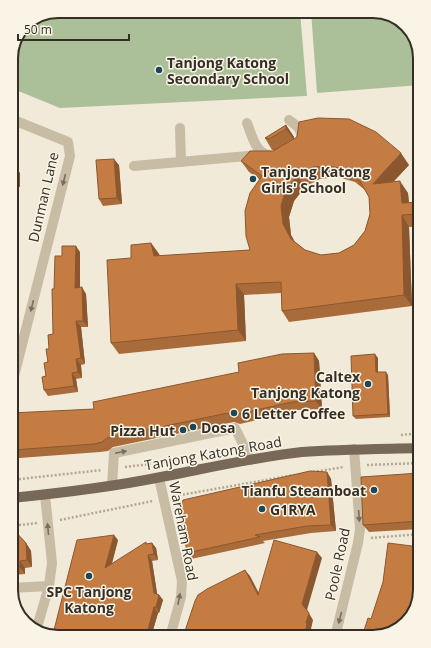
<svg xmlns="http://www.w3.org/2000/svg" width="431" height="648" font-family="'Open Sans',sans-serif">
<rect width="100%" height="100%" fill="#f1ead9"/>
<!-- green -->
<g fill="#abc099">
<path d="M58 11H300L307 96 60 108 11 88V54L27 23Z"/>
<path d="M311 11H377L399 19 414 34 420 58V85L317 93Z"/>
</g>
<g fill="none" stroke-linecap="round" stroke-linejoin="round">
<!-- path -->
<g stroke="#b5a78f" stroke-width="2.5" stroke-dasharray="2 2" stroke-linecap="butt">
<path d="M14 416 18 397"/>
<path d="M401 435 420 433"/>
<path d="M367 465 420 463"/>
<path d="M125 467 168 462"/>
<path d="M313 472 344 467"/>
<path d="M11 480 102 470"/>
<path d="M175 496 294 475"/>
<path d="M60 520 153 501"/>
<path d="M11 526 37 523"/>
<path d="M371 538 420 534"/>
</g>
<!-- minor -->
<g stroke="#c9bca5" stroke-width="10">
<path d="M289 120C296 125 303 130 301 139"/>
<path d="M247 123C252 135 255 153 269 155"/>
<path d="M180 128 181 162"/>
<path d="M134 166 259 155"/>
<path d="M11 388 70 156 68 142 11 119"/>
<path d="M159 478 182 581 181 597 170 637"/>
<path d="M112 485 114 453 235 428 251 460"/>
<path d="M11 588 49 586"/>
<path d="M36 631 49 586 52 563 45 495"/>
<path d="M335 637 358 543 360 529 354 449"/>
</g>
<!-- major -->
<path stroke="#776857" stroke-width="10" d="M11 498C61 493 112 487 161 477 208 468 255 457 302 452 341 449 381 449 420 448"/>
</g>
<!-- wall -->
<g fill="#a96b3a" fill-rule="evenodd">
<path d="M286 125 294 137V139L409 165 393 182 408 193 409 203 420 202V226L409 227 412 306 289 322 282 311 281 293 244 295 246 341 119 354 111 343 131 258 151 243 159 254 160 256 250 250 259 179 249 172 241 161 273 151 275 150H272L265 138ZM338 177 355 182 365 190 369 197 370 214 365 231 354 245 339 253 321 255 305 250 295 242 291 235 289 217 294 201 305 187 320 179Z"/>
<path d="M119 165 122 204 103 206 99 199Z"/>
<path d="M11 167 20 173V187H14L16 240 11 241Z"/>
<path d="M80 252V287L86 294 88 327H81L85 364 81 365 82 378 76 379 78 392 48 396 44 390 49 349 53 334 54 289 62 256Z"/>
<path d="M314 353 319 361 322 409 298 410 240 424 234 422 113 447 108 451 100 452 19 458 13 450 94 409Z"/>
<path d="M378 358V372L388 375 390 417 356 419 353 416Z"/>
<path d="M327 472 331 479 336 531 311 533 263 541 265 543 191 559 187 553Z"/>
<path d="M420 473V529L369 532 363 525Z"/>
<path d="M11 529 26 543 31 551 32 567 25 568V574L14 575 12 581 11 582Z"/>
<path d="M118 540 112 564 147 544 152 543 156 548 158 560 152 561 157 594 159 595 163 600 159 613H158L151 637H54L56 632 54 630Z"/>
</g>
<!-- shaded-wall -->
<g fill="#8a572f">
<path d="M286 125 294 137V140L286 129Z"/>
<path d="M401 153 409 165 381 195 373 184Z"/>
<path d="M114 159 119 165 122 204 117 198Z"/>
<path d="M15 167 20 173V187L16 181Z"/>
<path d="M297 176 305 187 294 201 289 217 291 235 299 250 291 239 283 224 281 206 286 189Z"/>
<path d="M400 181 408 193 410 215 402 203Z"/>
<path d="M11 183 14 187 16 240 11 234Z"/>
<path d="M402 215 409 227 412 306 404 295Z"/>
<path d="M151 243 159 254 162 268 154 256Z"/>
<path d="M76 246 80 252V294L75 288Z"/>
<path d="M236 284 244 295 246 341 238 330Z"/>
<path d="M82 287 86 294 88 327 83 321Z"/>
<path d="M76 321 81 327 85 364 81 358Z"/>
<path d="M314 353 319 361 322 409 316 401Z"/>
<path d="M375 354 378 358V375L376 372Z"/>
<path d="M76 359 81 365 82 378 78 372Z"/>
<path d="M386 372 388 375 390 417 388 414Z"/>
<path d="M72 373 76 379 78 392 74 386Z"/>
<path d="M327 472 331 479 336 531 331 525Z"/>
<path d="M114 535 118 540 109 573 105 568Z"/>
<path d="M26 543 31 551 32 567 27 560Z"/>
<path d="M152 543 156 548 158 560 154 554Z"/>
<path d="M317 552 322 558 307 610 313 620 311 629 312 630 310 637H304L306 623 302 604Z"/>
<path d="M148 555 152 561 158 599 154 593Z"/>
<path d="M20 561 25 568V574L20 567Z"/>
<path d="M245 570 250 576 263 601 258 595Z"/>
<path d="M11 571 14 575 12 581 11 580Z"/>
<path d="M159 595 163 600 159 613 156 607Z"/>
<path d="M154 607 158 613 151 637H146Z"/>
</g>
<!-- building -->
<g fill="#c57c43" stroke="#8a572f" fill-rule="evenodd">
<path d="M318 118 349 119 376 132 401 153 373 184 400 181 402 203 420 202V214L402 215 404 295 282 311 281 282 236 284 238 330 111 343 107 260 131 258V245L151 243 154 256 250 250 246 236 245 211 250 193 262 176 241 161 250 151H273L297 137 299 122ZM330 166 347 170 360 181 369 197 370 214 365 231 354 245 339 253 321 255 305 250 291 239 283 224 281 206 286 189 297 176 313 167Z"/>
<path d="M286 125V129L269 139 265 138Z"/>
<path d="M114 159 117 198 99 199 96 160Z"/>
<path d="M11 167H15L16 181H11Z"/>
<path d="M62 246H76L75 288 82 287 83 321H76L81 358 76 359 78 372 72 373 74 386 44 390 42 377 46 376 44 363 48 362 46 349H49L48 335 53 334 52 289H54L55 256H62Z"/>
<path d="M314 353 316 401 292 402 234 415 228 413 107 438 102 442 94 444 13 450 11 413 94 409 93 402 239 372 238 363 282 354Z"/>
<path d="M375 354 376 372H386L388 414 353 416 351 356Z"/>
<path d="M310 471 327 472 331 525 307 526 255 535 260 537 187 553 180 507 183 500Z"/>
<path d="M420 473V521L363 525 361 477Z"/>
<path d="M11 529H13L26 543 27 560 20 561V567H11Z"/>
<path d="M114 535 105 568 146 542V544L152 543 154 554 148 555 154 593 159 595 156 607H154L146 637H54L56 630H54L77 540Z"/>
<path d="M274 540 317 552 302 604 309 613 306 623 307 624 304 637H183L195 601 198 595 207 589 245 570 258 595Z"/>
<path d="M388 543 420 547V591L414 614 397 631 374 637H362L368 618 371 619 383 582Z"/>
</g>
<!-- one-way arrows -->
<defs><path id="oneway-solid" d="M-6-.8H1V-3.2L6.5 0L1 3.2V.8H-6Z"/></defs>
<g fill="#786e5f">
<use href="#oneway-solid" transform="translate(64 180) rotate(104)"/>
<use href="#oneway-solid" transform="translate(32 306) rotate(104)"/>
<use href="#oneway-solid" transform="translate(121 452) rotate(-12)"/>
<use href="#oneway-solid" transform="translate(359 516) rotate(86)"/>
<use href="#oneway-solid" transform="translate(48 529) rotate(-95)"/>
<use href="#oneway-solid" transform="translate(179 599) rotate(-79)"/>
<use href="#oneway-solid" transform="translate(340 618) rotate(104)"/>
</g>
<!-- markers -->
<g fill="#1c4756" stroke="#f9f4e5" stroke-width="1.5">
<circle cx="159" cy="70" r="4"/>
<circle cx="253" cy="179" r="4"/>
<circle cx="368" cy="384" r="4"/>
<circle cx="234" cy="413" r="4"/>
<circle cx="193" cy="427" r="4"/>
<circle cx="183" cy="430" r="4"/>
<circle cx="374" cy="490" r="4"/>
<circle cx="262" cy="509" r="4"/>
<circle cx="89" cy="576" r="4"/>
</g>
<g text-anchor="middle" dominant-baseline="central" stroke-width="3" stroke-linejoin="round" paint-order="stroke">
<!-- poi labels -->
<g font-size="14" font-weight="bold" fill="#352e26" stroke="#f9f4e5" text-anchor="start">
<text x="167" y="62">Tanjong Katong<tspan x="167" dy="16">Secondary School</tspan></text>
<text x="261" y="171">Tanjong Katong<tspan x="261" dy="16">Girls' School</tspan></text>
<text x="360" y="376" text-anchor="end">Caltex<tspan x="360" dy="16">Tanjong Katong</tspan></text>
<text x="242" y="413">6 Letter Coffee</text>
<text x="201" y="427">Dosa</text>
<text x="175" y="430" text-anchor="end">Pizza Hut</text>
<text x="366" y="490" text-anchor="end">Tianfu Steamboat</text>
<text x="270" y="509">G1RYA</text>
<text x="89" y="591" text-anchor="middle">SPC Tanjong<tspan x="89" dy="16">Katong</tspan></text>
</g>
<!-- street labels -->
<g font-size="14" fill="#352e26" stroke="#f9f4e5">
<text transform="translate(43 197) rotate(-77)">Dunman Lane</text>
<text transform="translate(213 453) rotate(-10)">Tanjong Katong Road</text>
<text transform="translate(184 531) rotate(79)">Wareham Road</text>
<text transform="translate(337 564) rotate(-78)">Poole Road</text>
</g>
</g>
<!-- crop -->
<path d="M0 0H431V648H0ZM58 18H373A40 40 0 0 1 413 58V590A40 40 0 0 1 373 630H58A40 40 0 0 1 18 590V58A40 40 0 0 1 58 18Z" fill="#f9f4e5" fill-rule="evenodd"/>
<path fill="none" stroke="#352e26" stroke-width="2" d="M58 18H373A40 40 0 0 1 413 58V590A40 40 0 0 1 373 630H58A40 40 0 0 1 18 590V58A40 40 0 0 1 58 18Z"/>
<!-- scale -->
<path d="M18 34v6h111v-6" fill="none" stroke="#352e26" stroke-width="2"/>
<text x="24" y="34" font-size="12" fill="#352e26" stroke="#f9f4e5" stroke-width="3" paint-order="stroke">50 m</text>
</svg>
